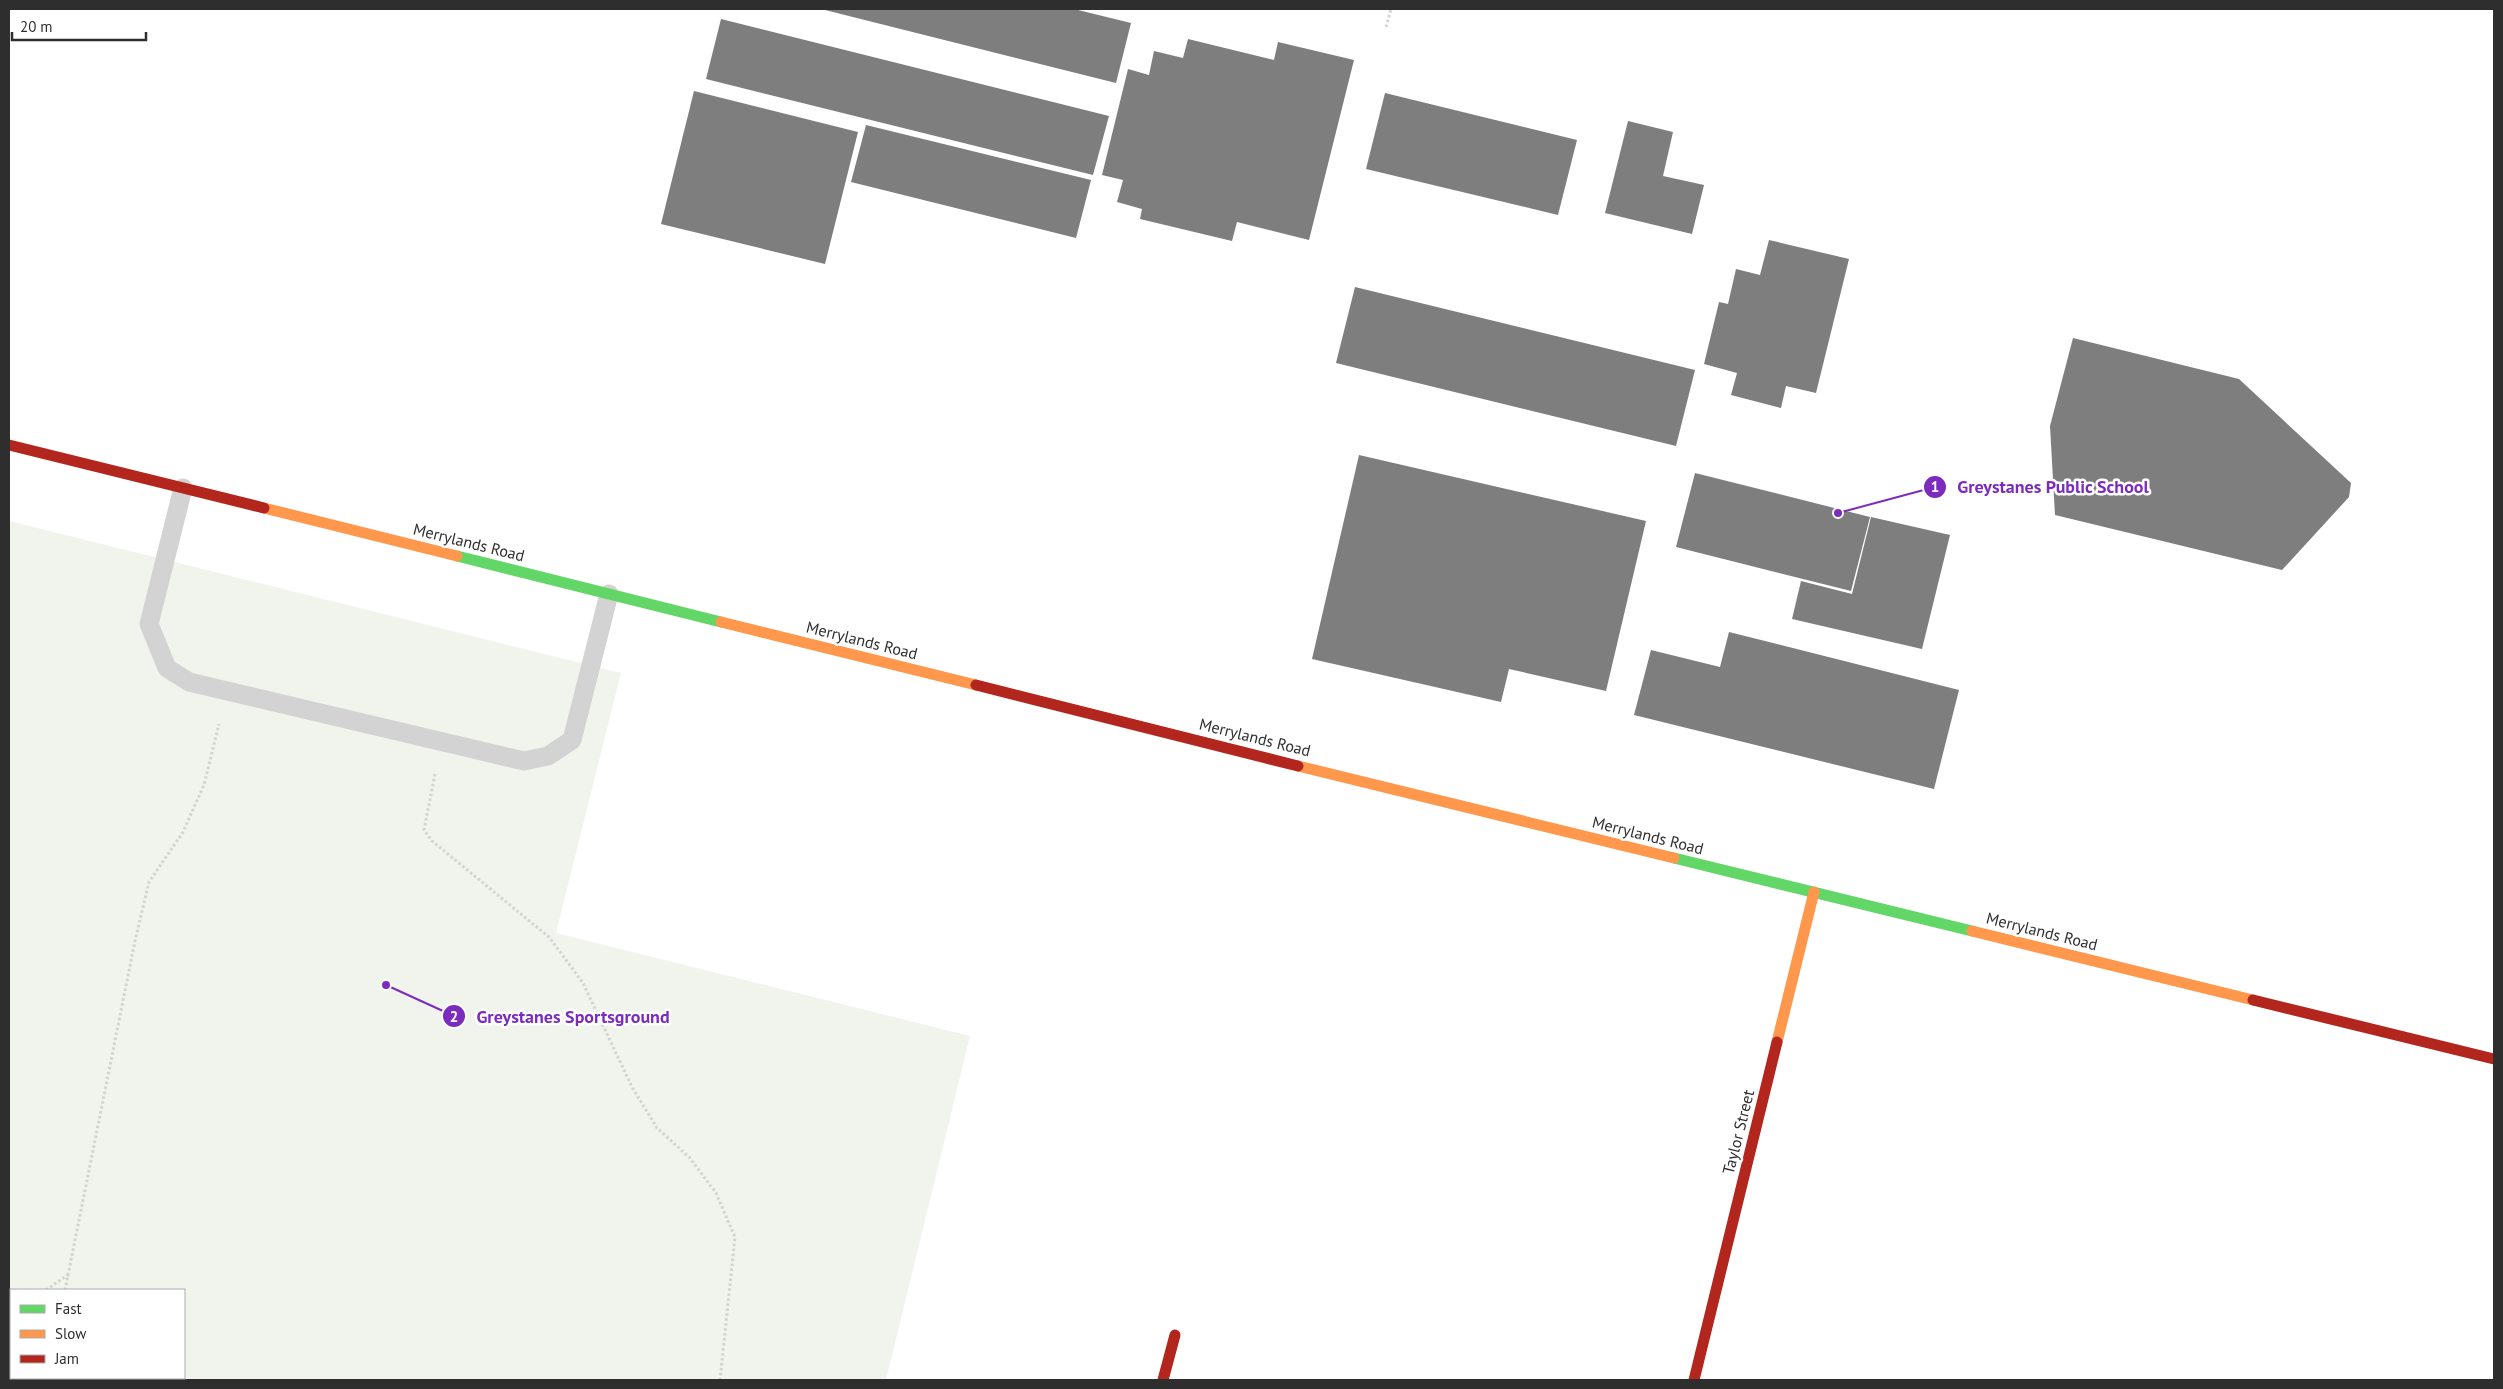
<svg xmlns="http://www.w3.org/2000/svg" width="2503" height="1389" font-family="'PT Sans',sans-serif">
<rect width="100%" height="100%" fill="#fff"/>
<!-- green -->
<path fill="#f0f4ec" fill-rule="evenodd" d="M9 521 621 673 556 933 970 1036 886 1380H9ZM11 1290H184V1378H11Z"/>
<!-- building -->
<g fill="#7e7e7e">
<path d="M821 9H1074L1131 23 1116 83Z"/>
<path d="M721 19 1109 116 1093 175 706 79Z"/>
<path d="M1188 39 1274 60 1278 42 1354 60 1309 240 1237 222 1232 241 1140 219 1142 209 1117 202 1123 180 1102 175 1128 69 1149 75 1154 51 1183 58Z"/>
<path d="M694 91 858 132 825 264 661 224Z"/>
<path d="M1385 93 1577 140 1558 215 1366 169Z"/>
<path d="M1628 121 1673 132 1663 176 1704 185 1692 234 1605 213Z"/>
<path d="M866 125 1091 180 1076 238 851 182Z"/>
<path d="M1769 240 1849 259 1816 393 1786 386 1781 408 1731 395 1737 373 1704 364 1719 302 1728 304 1736 269 1760 275Z"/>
<path d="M1355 287 1695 370 1676 446 1336 363Z"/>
<path d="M2073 338 2239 379 2351 483 2349 497 2282 570 2055 515 2050 426Z"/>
<path d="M1359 455 1646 521 1606 691 1509 669 1501 702 1312 659Z"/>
<path d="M1695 473 1870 517 1851 591 1676 547Z"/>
<path d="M1871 517 1950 535 1922 649 1792 619 1801 581 1852 594Z"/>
<path d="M1729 632 1959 690 1934 789 1634 715 1651 650 1720 667Z"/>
</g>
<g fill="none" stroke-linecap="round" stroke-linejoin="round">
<!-- path -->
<g stroke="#d3d3d3" stroke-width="3" stroke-dasharray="2.5 2.5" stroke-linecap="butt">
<path d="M1386 27 1391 9"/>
<path d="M435 774 424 830 432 841 549 937 583 983 632 1087 657 1128 689 1157 716 1193 735 1237 720 1380"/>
<path d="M46 1290 69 1274"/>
<path d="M65 1290 135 941 149 882 183 832 204 785 219 724"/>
<path d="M9 1306 11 1305"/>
<path d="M42 1380V1378"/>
</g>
<!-- lane -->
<path stroke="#d3d3d3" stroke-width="19" d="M183 488 149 624 167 668 189 682 524 761 548 756 572 740 609 594"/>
<!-- fast -->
<g stroke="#63d668" stroke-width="11">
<path d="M457 556 721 622"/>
<path d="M1674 858 1972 931"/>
</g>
<!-- slow -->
<g stroke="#ff974d" stroke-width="11">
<path d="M264 508 457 556"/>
<path d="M721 622 976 685"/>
<path d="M1298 766 1674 858"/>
<path d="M1972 931 2253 1000"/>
<path d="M1777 1042 1814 892"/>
</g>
<!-- jam -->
<g stroke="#b3261e" stroke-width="11">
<path d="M9 445 264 508"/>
<path d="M976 685 1298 766"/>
<path d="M2253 1000 2494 1059"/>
<path d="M1163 1380 1175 1335"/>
<path d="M1694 1380 1777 1042"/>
</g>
</g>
<g text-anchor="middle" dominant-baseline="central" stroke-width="5" stroke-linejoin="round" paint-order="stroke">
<!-- street labels -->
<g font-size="16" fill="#2e2e2e" stroke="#fff">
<text transform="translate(469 542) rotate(14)">Merrylands Road</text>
<text transform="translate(862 640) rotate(14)">Merrylands Road</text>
<text transform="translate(1255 737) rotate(14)">Merrylands Road</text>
<text transform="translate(1648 835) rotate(14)">Merrylands Road</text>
<text transform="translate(2042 931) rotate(14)">Merrylands Road</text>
<text transform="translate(1738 1132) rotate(-76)">Taylor Street</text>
</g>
</g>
<!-- callouts -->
<path fill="none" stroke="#7b2cbf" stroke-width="2" d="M1838 513L1935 487M386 985L454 1016"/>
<g fill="#7b2cbf" stroke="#fff" stroke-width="2">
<circle cx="1838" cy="513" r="5"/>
<circle cx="386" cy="985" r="5"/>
<circle cx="1935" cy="487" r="12"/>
<circle cx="454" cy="1016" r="12"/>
</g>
<g font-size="15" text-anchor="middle" font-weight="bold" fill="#fff">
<text x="1935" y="492">1</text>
<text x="454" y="1022">2</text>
</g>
<g font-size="18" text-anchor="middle" font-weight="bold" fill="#7b2cbf" stroke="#fff" stroke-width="5" stroke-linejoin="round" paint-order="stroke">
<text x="2053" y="493">Greystanes Public School</text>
<text x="573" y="1023">Greystanes Sportsground</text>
</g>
<!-- border -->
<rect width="2503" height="1389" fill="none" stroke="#2e2e2e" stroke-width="20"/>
<!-- legend -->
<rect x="10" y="1289" width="175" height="90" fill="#ffffff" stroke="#ababab"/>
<rect x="20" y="1305" width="25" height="8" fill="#63d668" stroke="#ababab"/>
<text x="55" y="1314" font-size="15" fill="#2e2e2e">Fast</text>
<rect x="20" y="1330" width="25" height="8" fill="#ff974d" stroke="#ababab"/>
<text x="55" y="1339" font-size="15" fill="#2e2e2e">Slow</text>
<rect x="20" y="1355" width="25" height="8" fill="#b3261e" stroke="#ababab"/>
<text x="55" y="1364" font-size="15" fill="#2e2e2e">Jam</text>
<!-- scale -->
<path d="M12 32v8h134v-8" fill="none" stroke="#2e2e2e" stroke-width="2.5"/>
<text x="20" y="32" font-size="15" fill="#2e2e2e" stroke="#ffffff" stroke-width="4" paint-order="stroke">20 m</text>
</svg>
